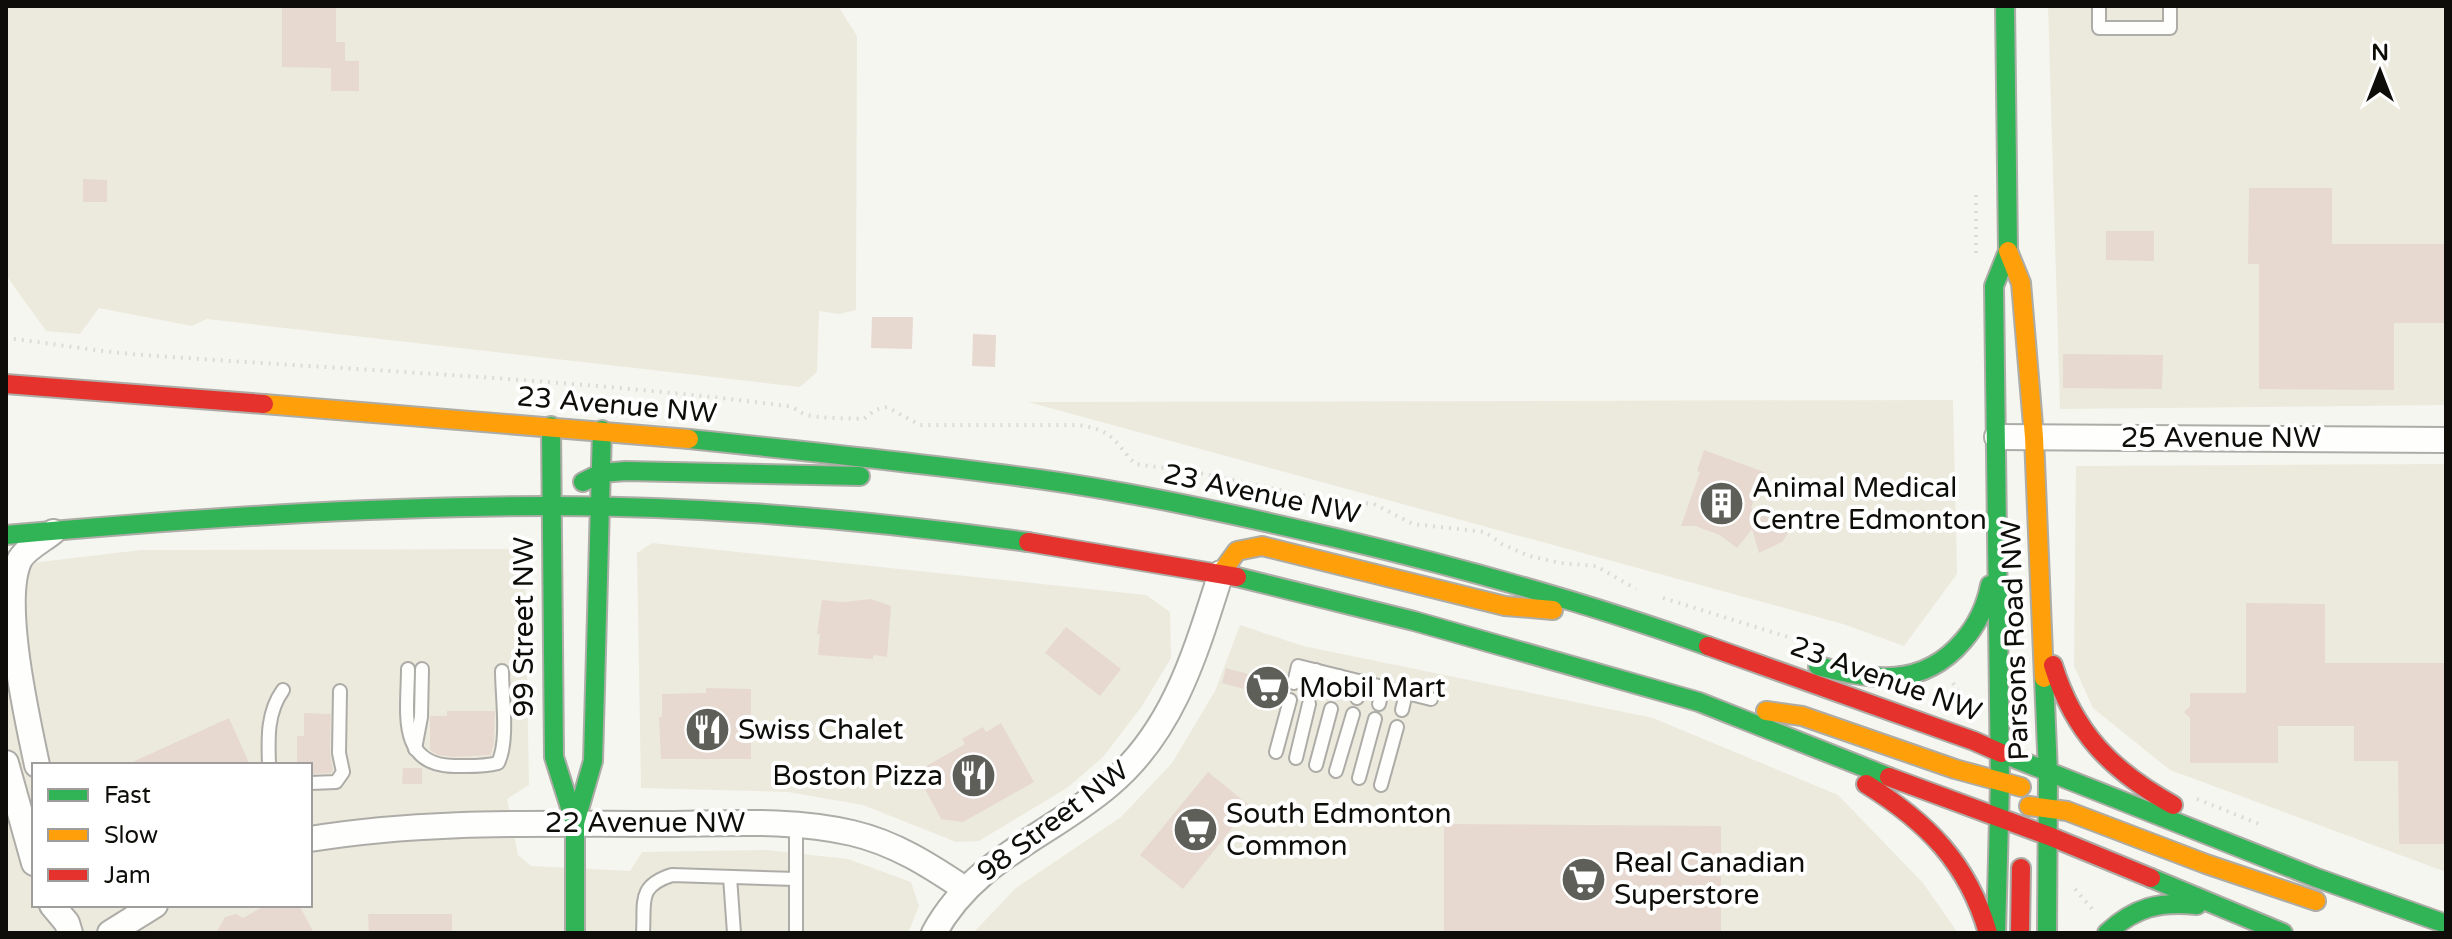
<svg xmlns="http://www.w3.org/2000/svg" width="2452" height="939" font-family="'Varela Round',sans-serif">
<rect width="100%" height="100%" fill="#f6f6f0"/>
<!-- built -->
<g fill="#eceadd" fill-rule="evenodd">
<path d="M6 6H838L857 36 856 310 839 314 819 311 817 372 800 387 207 319 192 326 99 308 80 334 46 331 6 275Z"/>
<path d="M2048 6H2446V405L2060 409Z"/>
<path d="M1953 400 1957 574 1904 646 1843 624 1028 402Z"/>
<path d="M2446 464V872L2170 770 2093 708 2074 666 2076 466Z"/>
<path d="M652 543 1146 595 1170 612 1171 658 1142 706 1103 757 1067 788 979 841 956 842 863 805 788 792 641 788 637 553Z"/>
<path d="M508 549 525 565 529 785 507 799 518 855 531 866 630 871 642 852 766 850 848 859 911 882 919 906 908 933H6V566L141 550ZM34 765H310V905H34Z"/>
<path d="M1240 625 1303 646 1653 718 1838 795 1923 883 1958 933H973L1016 888 1121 817 1172 763 1215 691Z"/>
</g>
<!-- building -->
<g fill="#e7d9d0">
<path d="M282 6H336V42H345V61H359V91H331V68L282 67Z"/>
<path d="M83 179 107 180V202H83Z"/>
<path d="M2249 188H2332V244H2446V323H2394V390L2259 389V264H2248Z"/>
<path d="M2106 231H2154V261L2106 260Z"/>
<path d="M872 317H913L912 349 871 348Z"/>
<path d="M973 334 996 335 995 367 972 366Z"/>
<path d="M2063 354 2163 355 2162 389 2063 388Z"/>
<path d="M1704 450 1764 472 1751 508 1792 527 1782 542 1759 553 1752 529 1737 548 1720 535 1695 526H1681L1700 472 1697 471Z"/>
<path d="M871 599 891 606 887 657 873 655V659L818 655 820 634H817L822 600 843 602Z"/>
<path d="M2246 603 2325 604V663H2446V844H2399L2398 761H2354V726H2278V763H2190V718L2184 712 2190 706V693H2246Z"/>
<path d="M1066 627 1121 669 1100 696 1045 653Z"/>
<path d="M1226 668 1285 684 1281 699 1222 683Z"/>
<path d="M706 688 751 689V759H661L659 717H662V694L706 693Z"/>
<path d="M447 711H495L494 742 491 755 455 757 438 755 430 750V716H447Z"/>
<path d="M304 713 331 714 330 753 333 770 331 773 310 774V765H297V736H304Z"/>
<path d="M229 718 250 765H126Z"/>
<path d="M1001 723 1034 782 963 822 941 819 916 772 965 744 962 739 983 727 986 732Z"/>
<path d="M403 768H422V784H402Z"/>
<path d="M1208 772 1250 806 1183 889 1140 855Z"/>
<path d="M1444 824 1721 826V933H1444Z"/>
<path d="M266 905H299L314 933H216L225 917 236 914 243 918Z"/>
<path d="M368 914H452V933H369Z"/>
</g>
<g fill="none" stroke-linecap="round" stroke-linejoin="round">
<defs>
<g id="lane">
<path d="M2099 6V28H2170V6"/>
<path d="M408 669C408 710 396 765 454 766 469 766 483 767 498 763 509 741 502 697 502 671"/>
<path d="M1294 683 1298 666 1431 699"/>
<path d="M1312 687 1316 670"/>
<path d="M1335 693 1339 676"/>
<path d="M1357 698 1361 681"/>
<path d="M1379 704 1383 687"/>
<path d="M1402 710 1406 693"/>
<path d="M415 749 421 717 422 669"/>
<path d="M1276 752 1290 700"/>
<path d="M1296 758 1309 704"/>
<path d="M269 765C268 738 267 712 283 690"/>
<path d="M1316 765 1331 709"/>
<path d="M1336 771 1353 714"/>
<path d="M1359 778 1375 719"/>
<path d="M310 783 336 782 343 772 339 753 340 691"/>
<path d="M1381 785 1397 727"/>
<path d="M730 877 734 933"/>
<path d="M643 933C645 902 637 886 672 875L796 879"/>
<path d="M796 933V825"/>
</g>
<g id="street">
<path d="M1997 437 2446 440"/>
<path d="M6 763 34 863"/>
<path d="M37 765C27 717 0 600 20 559 27 548 43 540 53 532"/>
<path d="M310 839C425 820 541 824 657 824 721 824 789 818 852 833 895 843 929 865 965 889"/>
<path d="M52 905 67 923 70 933"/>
<path d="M110 933 155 905"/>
<path d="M934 933C975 858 1048 837 1109 785 1174 731 1196 651 1221 573"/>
</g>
<g id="fast">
<path d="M551 426 554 757 575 823"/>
<path d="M689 439C806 451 922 463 1038 479 1138 493 1237 515 1336 538 1462 568 1586 602 1708 646"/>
<path d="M583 482 601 473 626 471 860 476"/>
<path d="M6 535C186 519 370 506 551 506 710 506 871 520 1028 542"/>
<path d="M1237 577 1414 621 1699 702 1889 777"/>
<path d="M1818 666C1872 680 1922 689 1963 641 1977 625 1986 606 1990 585"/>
<path d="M2044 678 2048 773 2047 933"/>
<path d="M2001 753 2314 877 2446 924"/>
<path d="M2151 878 2283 933"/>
<path d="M575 933V823L593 761 602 430"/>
<path d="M1996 933 2000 782 1994 286 2008 251 2005 6"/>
<path d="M2107 933C2135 907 2160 901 2197 905"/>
</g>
<g id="slow">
<path d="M2008 251 2021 283 2034 437 2044 678"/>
<path d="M264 404 689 439"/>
<path d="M1221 573 1237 551 1262 546 1505 606 1553 610"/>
<path d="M1766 711 1802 716 1955 769 2021 787"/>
<path d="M2029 806 2067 811 2206 864 2316 901"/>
</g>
<g id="jam">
<path d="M6 384 264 404"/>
<path d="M1028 542 1237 577"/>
<path d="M1708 646 1974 741 2001 753"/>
<path d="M2053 665C2074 733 2112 771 2173 805"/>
<path d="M1889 777 2049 836 2151 878"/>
<path d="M1866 784C1927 822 1968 863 1988 933"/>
<path d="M2020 933 2021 868"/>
</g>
</defs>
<!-- lane casing -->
<use href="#lane" stroke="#adaca7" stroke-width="16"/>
<!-- street casing -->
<use href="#street" stroke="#adaca7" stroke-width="28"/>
<!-- fast casing -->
<use href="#fast" stroke="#adaca7" stroke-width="22"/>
<!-- slow casing -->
<use href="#slow" stroke="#adaca7" stroke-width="22"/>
<!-- jam casing -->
<use href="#jam" stroke="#adaca7" stroke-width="22"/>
<!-- path -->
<g stroke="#dcdbd9" stroke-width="4" stroke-dasharray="2 6" stroke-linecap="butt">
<path d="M1976 195V256"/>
<path d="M6 338C56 344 107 353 157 356 367 371 578 379 787 406 794 407 798 411 804 414 819 419 848 418 864 419L875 410 887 407 920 425H1078C1113 430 1113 440 1135 464L1195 472 1327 500 1374 504 1413 524 1485 532 1502 544 1529 556 1561 563 1596 566 1636 589"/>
<path d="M1663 598 1807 643"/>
<path d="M1953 683 1969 711"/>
<path d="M2197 799 2259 824"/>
<path d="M2075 889 2093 910"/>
</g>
<!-- lane -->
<use href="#lane" stroke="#fefefd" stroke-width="12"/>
<!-- street -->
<use href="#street" stroke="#fefefd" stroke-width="24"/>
<!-- fast -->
<use href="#fast" stroke="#30b455" stroke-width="18"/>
<!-- slow -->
<use href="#slow" stroke="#ff9f0a" stroke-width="18"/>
<!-- jam -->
<use href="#jam" stroke="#e5322d" stroke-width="18"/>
</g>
<!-- icons -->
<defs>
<symbol id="building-disc" viewBox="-11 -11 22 22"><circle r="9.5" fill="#5f5f5a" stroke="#fff"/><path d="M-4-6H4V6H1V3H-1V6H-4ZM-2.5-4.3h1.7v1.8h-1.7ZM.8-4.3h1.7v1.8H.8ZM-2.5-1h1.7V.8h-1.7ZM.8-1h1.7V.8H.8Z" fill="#fff"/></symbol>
<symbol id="supermarket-disc" viewBox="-11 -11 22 22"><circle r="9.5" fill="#5f5f5a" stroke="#fff"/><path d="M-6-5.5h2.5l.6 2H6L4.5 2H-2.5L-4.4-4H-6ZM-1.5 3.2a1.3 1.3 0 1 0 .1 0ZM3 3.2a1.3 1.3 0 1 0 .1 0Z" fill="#fff"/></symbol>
<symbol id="restaurant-disc" viewBox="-11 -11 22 22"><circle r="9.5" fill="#5f5f5a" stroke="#fff"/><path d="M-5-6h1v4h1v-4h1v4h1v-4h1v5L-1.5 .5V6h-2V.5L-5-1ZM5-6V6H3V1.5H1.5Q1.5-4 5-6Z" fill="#fff"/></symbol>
</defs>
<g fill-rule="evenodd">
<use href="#building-disc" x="1696" y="478" width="51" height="51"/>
<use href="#supermarket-disc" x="1242" y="662" width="51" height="51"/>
<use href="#restaurant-disc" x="682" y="704" width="51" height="51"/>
<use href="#restaurant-disc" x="948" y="750" width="51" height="51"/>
<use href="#supermarket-disc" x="1170" y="804" width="51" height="51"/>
<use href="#supermarket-disc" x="1558" y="854" width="51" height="51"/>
</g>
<g text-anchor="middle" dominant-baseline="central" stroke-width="8" stroke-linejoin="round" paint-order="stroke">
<!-- street labels -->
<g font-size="28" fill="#0e0d09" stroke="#fff">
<text transform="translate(617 405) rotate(5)">23 Avenue NW</text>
<text x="2221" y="438">25 Avenue NW</text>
<text transform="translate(1262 494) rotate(12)">23 Avenue NW</text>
<text transform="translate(524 627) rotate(-90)">99 Street NW</text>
<text transform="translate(2015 640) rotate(-92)">Parsons Road NW</text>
<text transform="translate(1886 679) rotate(20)">23 Avenue NW</text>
<text transform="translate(1053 821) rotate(-37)">98 Street NW</text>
<text x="645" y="823">22 Avenue NW</text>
</g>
<!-- poi labels -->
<g font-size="28" fill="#0e0d09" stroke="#fff" text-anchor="start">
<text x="1752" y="488">Animal Medical<tspan x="1752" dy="32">Centre Edmonton</tspan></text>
<text x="1299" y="688">Mobil Mart</text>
<text x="738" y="730">Swiss Chalet</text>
<text x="943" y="776" text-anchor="end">Boston Pizza</text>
<text x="1226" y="814">South Edmonton<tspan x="1226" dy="32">Common</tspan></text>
<text x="1614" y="863">Real Canadian<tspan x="1614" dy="32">Superstore</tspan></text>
</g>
</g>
<!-- border -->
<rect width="2452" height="939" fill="none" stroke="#0e0d09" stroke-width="16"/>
<!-- legend -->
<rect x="32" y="763" width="280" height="144" fill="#ffffff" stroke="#9f9e9d" stroke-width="2"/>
<rect x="48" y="789" width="40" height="12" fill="#30b455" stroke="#9f9e9d" stroke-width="2"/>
<text x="104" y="803" font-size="24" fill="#0e0d09">Fast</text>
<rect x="48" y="829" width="40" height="12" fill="#ff9f0a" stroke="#9f9e9d" stroke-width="2"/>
<text x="104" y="843" font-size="24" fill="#0e0d09">Slow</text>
<rect x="48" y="869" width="40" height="12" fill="#e5322d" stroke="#9f9e9d" stroke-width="2"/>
<text x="104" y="883" font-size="24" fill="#0e0d09">Jam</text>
<!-- north arrow -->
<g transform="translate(2380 72)" stroke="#ffffff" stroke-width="6" paint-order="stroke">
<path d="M0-6L14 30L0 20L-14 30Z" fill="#0e0d09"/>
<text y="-12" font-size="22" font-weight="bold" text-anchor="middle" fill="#0e0d09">N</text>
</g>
</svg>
